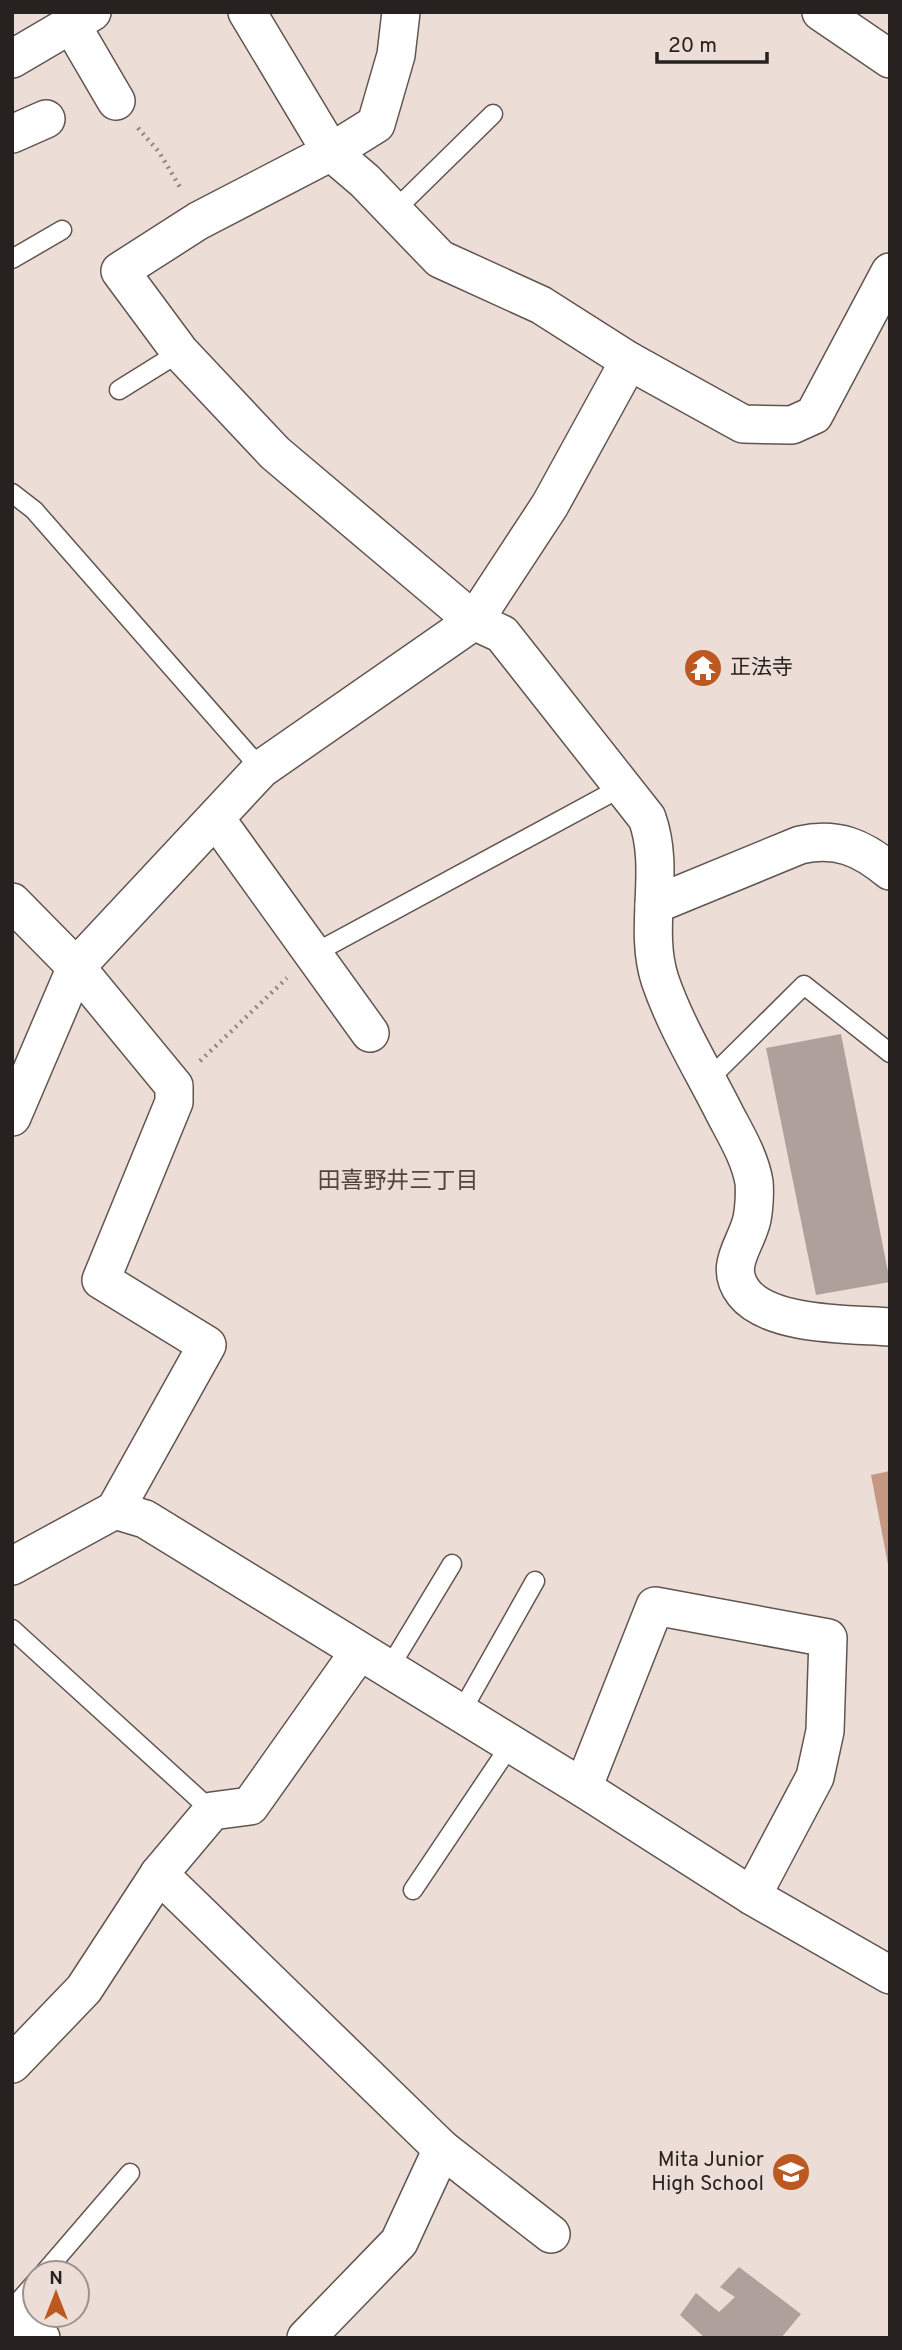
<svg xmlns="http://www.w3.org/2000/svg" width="902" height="2350" font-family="Overpass,'Noto Sans JP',sans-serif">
<rect width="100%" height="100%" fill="#ecddd7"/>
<!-- forest -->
<path fill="#c69883" d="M890 1471V1575L871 1475Z"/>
<!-- building -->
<g fill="#aea19b">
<path d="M841 1034 890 1282 816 1295 766 1048Z"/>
<path d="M739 2267 801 2314 781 2338H705L680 2315 696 2293 719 2312 735 2297 720 2287Z"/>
</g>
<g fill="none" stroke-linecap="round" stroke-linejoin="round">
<defs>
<g id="lane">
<path d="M394 211 493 114"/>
<path d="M12 259 62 230"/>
<path d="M119 390 180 352"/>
<path d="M12 493 34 510 261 769"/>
<path d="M313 954 622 787"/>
<path d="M708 1080 804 985 890 1053"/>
<path d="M12 1629 212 1811"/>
<path d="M388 1670 452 1564"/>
<path d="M460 1714 535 1581"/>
<path d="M413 1890 511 1744"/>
<path d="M44 2273 130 2173"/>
<path d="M12 2309 35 2283"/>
</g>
<g id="street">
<path d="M247 12 331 152 365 181 440 259 541 305 629 361 743 424 792 425 814 415 890 272"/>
<path d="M401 12 396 55 376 124 331 152 198 221 120 271 180 352 275 453 474 621 502 634 647 818C666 870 643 928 660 980 676 1027 703 1070 725 1114 736 1135 750 1158 754 1182 755 1192 754 1209 752 1219 746 1246 723 1266 744 1293 770 1326 850 1324 890 1327"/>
<path d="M821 12 890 59"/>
<path d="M71 24 116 101"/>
<path d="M12 59 92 12"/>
<path d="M12 134 46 119"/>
<path d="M216 819 370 1033"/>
<path d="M12 902 76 967 174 1086V1102L101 1280 207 1345 115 1510"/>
<path d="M654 905 800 845C837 837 861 847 890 871"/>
<path d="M12 1117 76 967 261 769 474 621 550 505 629 361"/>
<path d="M12 1566 115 1510 145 1519 583 1788 752 1896 890 1975"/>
<path d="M583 1788 655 1606 828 1638 825 1731 815 1777 752 1896"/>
<path d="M12 2064 84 1989 159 1874"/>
<path d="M442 2149 551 2234"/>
<path d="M12 2312 41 2338"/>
<path d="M306 2338 399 2242 442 2149 159 1874 212 1811 250 1806 359 1652"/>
</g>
</defs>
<!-- lane casing -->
<use href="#lane" stroke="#615550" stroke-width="21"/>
<!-- street casing -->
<use href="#street" stroke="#615550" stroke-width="40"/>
<!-- path -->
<g stroke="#918782" stroke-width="4.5" stroke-dasharray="2 5" stroke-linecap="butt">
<path d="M138 128 159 152 181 189"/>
<path d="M200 1061 287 978"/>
</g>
<!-- lane -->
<use href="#lane" stroke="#fff" stroke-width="18"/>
<!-- street -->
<use href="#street" stroke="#fff" stroke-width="37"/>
</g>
<!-- icons -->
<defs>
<symbol id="temple-disc" viewBox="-11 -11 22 22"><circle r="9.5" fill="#bc5921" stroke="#ecddd7"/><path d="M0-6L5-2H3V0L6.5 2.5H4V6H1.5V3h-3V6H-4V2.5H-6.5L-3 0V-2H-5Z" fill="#fff"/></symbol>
<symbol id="school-disc" viewBox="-11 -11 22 22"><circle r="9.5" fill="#bc5921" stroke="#ecddd7"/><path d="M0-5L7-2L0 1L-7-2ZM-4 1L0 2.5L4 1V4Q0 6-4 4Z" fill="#fff"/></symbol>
</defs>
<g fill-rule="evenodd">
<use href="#temple-disc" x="681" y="646" width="44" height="44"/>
<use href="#school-disc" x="769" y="2150" width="44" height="44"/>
</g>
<g text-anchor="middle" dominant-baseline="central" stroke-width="5" stroke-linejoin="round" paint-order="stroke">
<!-- poi labels -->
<g font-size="21" fill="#27221f" stroke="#ecddd7" text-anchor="start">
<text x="730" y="668">正法寺</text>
<text x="764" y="2160" text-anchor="end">Mita Junior<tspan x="764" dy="24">High School</tspan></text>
</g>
<!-- neighbourhood labels -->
<g font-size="23" fill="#514540" stroke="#ecddd7">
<text x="398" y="1182">田喜野井三丁目</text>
</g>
</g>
<!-- border -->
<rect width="902" height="2350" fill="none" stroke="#27221f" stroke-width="28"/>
<!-- north arrow -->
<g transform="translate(56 2294)"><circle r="33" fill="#ecddd7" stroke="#9d928d" stroke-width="2"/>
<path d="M0-5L12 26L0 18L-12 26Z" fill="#bc5921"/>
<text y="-10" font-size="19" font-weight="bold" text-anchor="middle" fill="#27221f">N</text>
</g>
<!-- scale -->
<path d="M657 52v10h110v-10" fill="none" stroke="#27221f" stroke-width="3.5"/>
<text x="668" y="52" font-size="21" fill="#27221f" stroke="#ecddd7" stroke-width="5" paint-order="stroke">20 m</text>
</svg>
